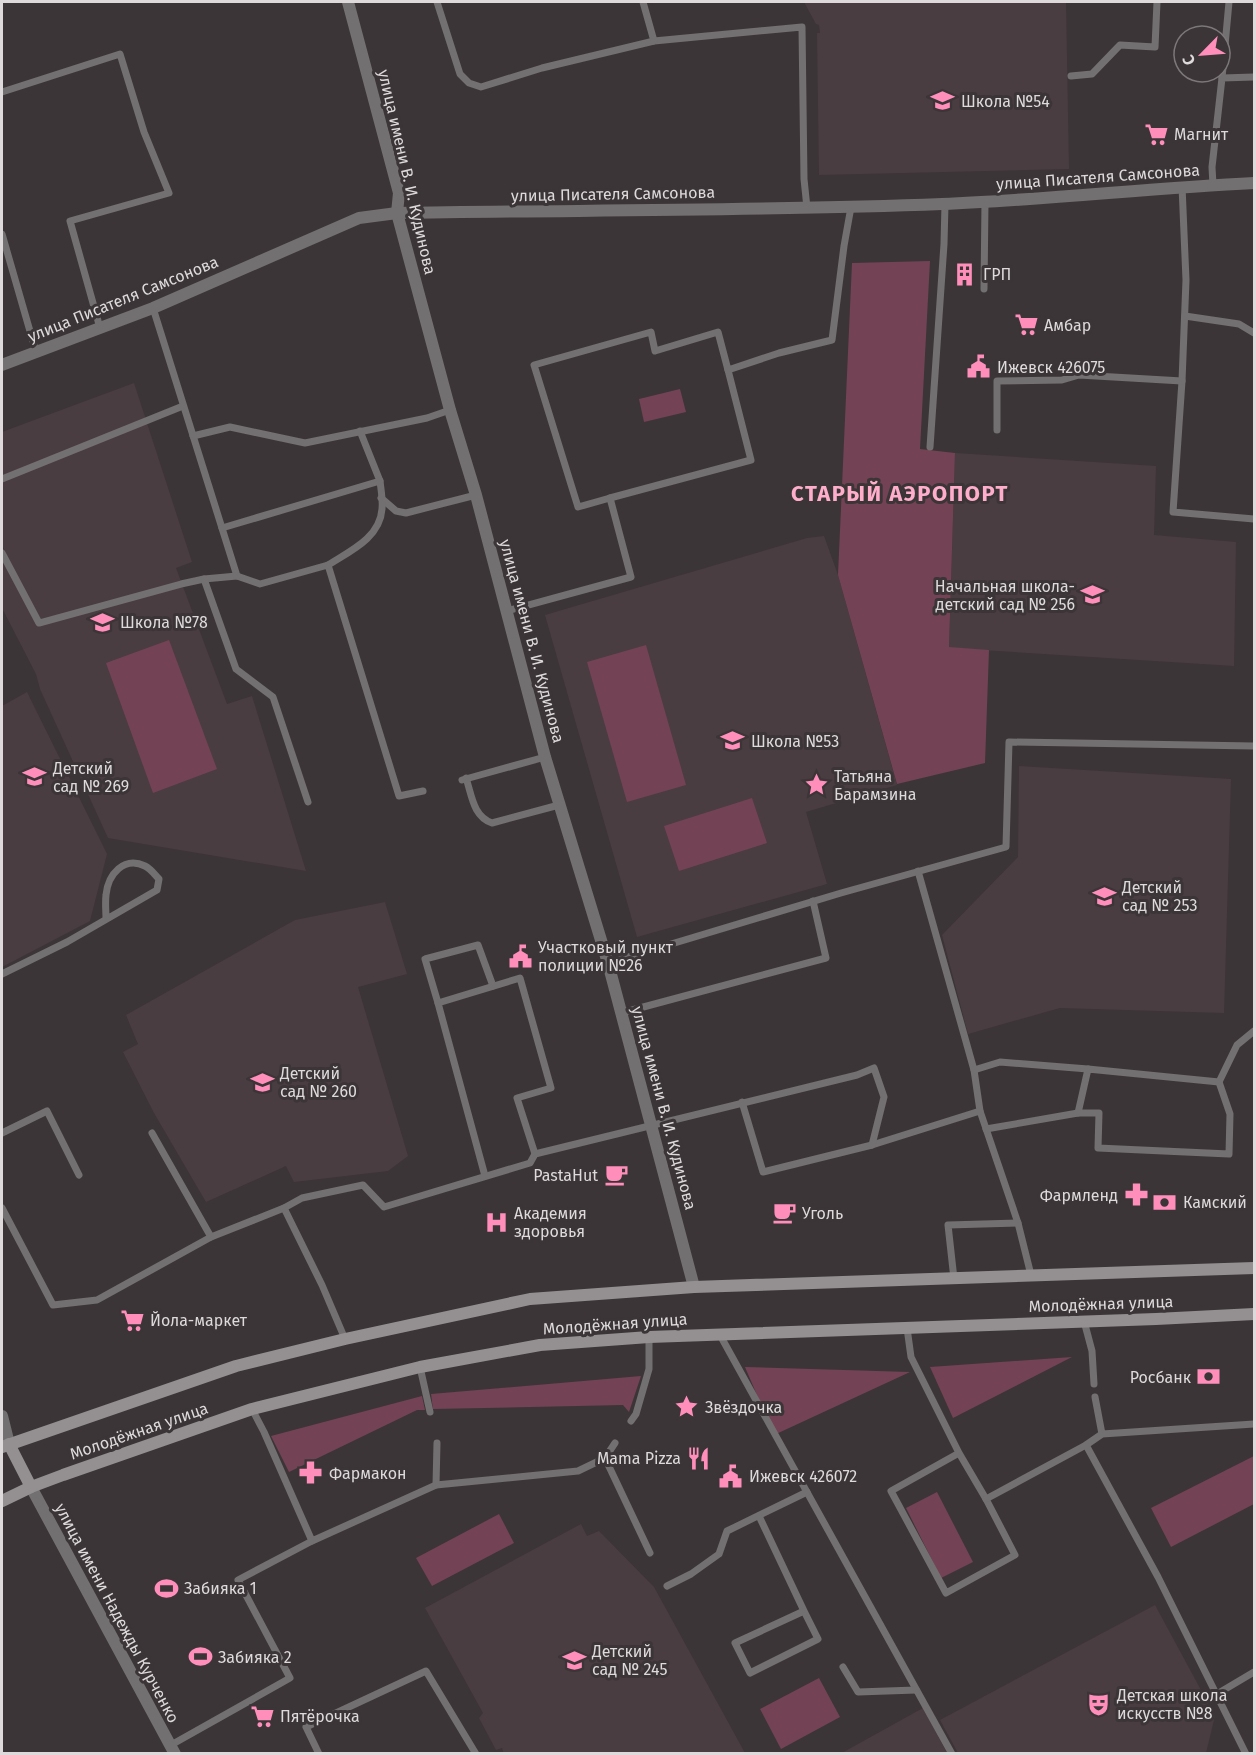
<svg xmlns="http://www.w3.org/2000/svg" width="1256" height="1755" font-family="'Fira Sans',sans-serif">
<rect width="100%" height="100%" fill="#3b3537"/>
<!-- built -->
<g fill="#493d41">
<path d="M804 2H1066L1069 169 819 175 817 33H820L819 25 816 24Z"/>
<path d="M134 383 192 562 176 568 227 704 252 696 306 871 108 838 40 689 36 674 2 608V560L7 556 2 545V432Z"/>
<path d="M955 453 1156 466 1154 535 1236 542 1234 666 949 648Z"/>
<path d="M824 536 838 575 897 785 806 812 827 884 637 937 545 615 807 538Z"/>
<path d="M27 692 107 854 90 921 2 967V706Z"/>
<path d="M1019 766 1231 779 1224 1013 1060 1008 968 1034 942 935 1018 857Z"/>
<path d="M385 902 407 974 358 987 408 1156 388 1171 294 1182 286 1166 206 1202 154 1113 123 1052 138 1044 126 1015 295 920Z"/>
<path d="M581 1524 587 1536 599 1531 654 1587 745 1753 504 1754 502 1748 496 1750 479 1718 483 1713 425 1608Z"/>
<path d="M1155 1605 1215 1716 1206 1753H958L940 1720Z"/>
<path d="M923 1708 947 1753 840 1754Z"/>
</g>
<!-- green -->
<g fill="#734255">
<path d="M930 261 920 449 955 453 949 647 989 650 985 763 897 784 838 575 852 263Z"/>
<path d="M680 389 686 412 644 422 639 399Z"/>
<path d="M169 640 217 769 153 793 106 663Z"/>
<path d="M646 645 686 785 627 802 587 662Z"/>
<path d="M752 798 767 843 679 871 664 826Z"/>
<path d="M1072 1357 953 1418 930 1367Z"/>
<path d="M745 1367 910 1372 774 1435Z"/>
<path d="M641 1376 629 1412 623 1405 433 1409 431 1394Z"/>
<path d="M422 1396 425 1410H417L289 1472 271 1436Z"/>
<path d="M1254 1456V1504L1171 1547 1151 1508Z"/>
<path d="M937 1492 973 1562 941 1578 906 1508Z"/>
<path d="M499 1514 514 1543 432 1586 416 1558Z"/>
<path d="M819 1678 840 1717 781 1749 760 1709Z"/>
</g>
<g fill="none" stroke-linecap="round" stroke-linejoin="round">
<!-- lane -->
<g stroke="#737071" stroke-width="7">
<path d="M437 2 460 74 469 83 481 87 542 68 654 41 802 27 804 179 807 208"/>
<path d="M643 2 654 41"/>
<path d="M1071 76 1092 74 1120 45 1155 47 1157 2"/>
<path d="M1222 78 1229 2"/>
<path d="M2 92 120 54 144 132 169 193 70 221 100 328"/>
<path d="M1213 185 1212 167 1222 78 1254 77"/>
<path d="M1182 186 1186 280 1182 381 1173 512 1254 519"/>
<path d="M2 234 36 352"/>
<path d="M984 289 985 202"/>
<path d="M153 308 237 576 260 584 328 565 399 796 423 791"/>
<path d="M1185 316 1239 324 1254 333"/>
<path d="M997 430V381L1062 380 1079 375 1182 381"/>
<path d="M193 436 230 427 305 443 427 418 450 410"/>
<path d="M930 447 944 244 945 204"/>
<path d="M2 479 183 406"/>
<path d="M381 498 396 511 406 513 476 495"/>
<path d="M610 498 751 460 728 370"/>
<path d="M222 528 380 481 360 431"/>
<path d="M2 553 39 623 181 584 204 579 237 576"/>
<path d="M328 565C350 551 380 538 382 509 383 500 381 490 380 481"/>
<path d="M204 579 236 669 273 697 308 802"/>
<path d="M507 611 631 577 610 498 578 507 534 365 651 332 655 351 718 332 728 370 779 353 832 340 844 246 851 207"/>
<path d="M466 778C472 796 473 816 492 823L559 805"/>
<path d="M462 780 545 757"/>
<path d="M918 871 974 1070 980 1111 1018 1223 1031 1275"/>
<path d="M608 963 841 893 1006 847 1009 742 1254 746"/>
<path d="M2 974 67 942 157 890 159 879C155 875 151 869 145 866 124 856 108 874 106 895 105 903 106 911 106 919"/>
<path d="M438 1003 425 959 478 945 493 986"/>
<path d="M621 1013 826 958 813 901"/>
<path d="M974 1070 1000 1062 1088 1069"/>
<path d="M742 1102 763 1172 872 1145 980 1111"/>
<path d="M1078 1113 1088 1069 1219 1082"/>
<path d="M986 1129 1078 1113H1099L1098 1148 1229 1154 1230 1114 1219 1082 1237 1045 1254 1031"/>
<path d="M2 1133 47 1111 79 1175"/>
<path d="M152 1133 211 1237"/>
<path d="M485 1176 438 1003 520 978 551 1088 517 1098 535 1154"/>
<path d="M2 1208 53 1305 97 1300 211 1237 284 1208 322 1285 345 1339"/>
<path d="M284 1208 302 1198 363 1185 384 1207 530 1163 535 1154 857 1075 874 1068 884 1097 872 1145"/>
<path d="M954 1279 948 1225 1018 1223"/>
<path d="M1084 1321 1092 1351 1094 1384"/>
<path d="M907 1328 911 1357 959 1453 986 1499 1015 1555 946 1593 891 1491 959 1453"/>
<path d="M720 1335 952 1754"/>
<path d="M420 1367 430 1412"/>
<path d="M1095 1397 1102 1434"/>
<path d="M252 1409 264 1432 312 1541 436 1485 578 1471 605 1458 650 1553"/>
<path d="M631 1421 636 1414 649 1369V1337"/>
<path d="M1086 1445 1158 1577 1246 1754"/>
<path d="M605 1458 615 1443"/>
<path d="M436 1485 437 1443"/>
<path d="M986 1499 1086 1445 1102 1434 1254 1424"/>
<path d="M759 1516 804 1611 735 1643 750 1673 818 1639 804 1611"/>
<path d="M667 1586 691 1574 719 1554 727 1531 807 1492"/>
<path d="M843 1667 858 1692 916 1690"/>
<path d="M1217 1694 1254 1672"/>
<path d="M171 1745 290 1678 238 1580 312 1541"/>
<path d="M319 1754 306 1727 426 1671 476 1754"/>
</g>
<!-- street -->
<g stroke="#737071" stroke-width="12">
<path d="M348 2 399 193 397 213 450 410 476 495 545 757 608 963 694 1287"/>
<path d="M2 365 153 308 359 218 397 213C579 210 760 211 942 204 1046 200 1150 188 1254 183"/>
<path d="M2 1416 9 1444"/>
<path d="M31 1487 175 1754"/>
</g>
<!-- secondary -->
<g stroke="#949091" stroke-width="12">
<path d="M9 1444 31 1487"/>
<path d="M2 1447 236 1366 345 1339 530 1299 694 1287 1254 1268"/>
<path d="M2 1501 31 1487 63 1475 252 1409 420 1367 540 1345 649 1337 1156 1319 1254 1314"/>
</g>
</g>
<!-- icons -->
<defs>
<symbol id="school-bare" viewBox="-9 -9 18 18"><path d="M0-5L7-2L0 1L-7-2ZM-4 1L0 2.5L4 1V4Q0 6-4 4Z" fill="#ff8eba" stroke="#3b3537" stroke-width="2.5" paint-order="stroke"/></symbol>
<symbol id="supermarket-bare" viewBox="-9 -9 18 18"><path d="M-6-5.5h2.5l.6 2H6L4.5 2H-2.5L-4.4-4H-6ZM-1.5 3.2a1.3 1.3 0 1 0 .1 0ZM3 3.2a1.3 1.3 0 1 0 .1 0Z" fill="#ff8eba" stroke="#3b3537" stroke-width="2.5" paint-order="stroke"/></symbol>
<symbol id="building-bare" viewBox="-9 -9 18 18"><path d="M-4-6H4V6H1V3H-1V6H-4ZM-2.5-4.3h1.7v1.8h-1.7ZM.8-4.3h1.7v1.8H.8ZM-2.5-1h1.7V.8h-1.7ZM.8-1h1.7V.8H.8Z" fill="#ff8eba" stroke="#3b3537" stroke-width="2.5" paint-order="stroke"/></symbol>
<symbol id="civic-bare" viewBox="-9 -9 18 18"><path d="M-.6-6.5H3V-4.5H.6V-3L4-1V1h2V6H-6V1h2V-1L-.6-3ZM-1.2 2.5V6h2.4V2.5Z" fill="#ff8eba" stroke="#3b3537" stroke-width="2.5" paint-order="stroke"/></symbol>
<symbol id="sight-bare" viewBox="-9 -9 18 18"><path d="M0-6L1.8-2.2L6-1.7L2.9 1.2L3.7 5.4L0 3.3L-3.7 5.4L-2.9 1.2L-6-1.7L-1.8-2.2Z" fill="#ff8eba" stroke="#3b3537" stroke-width="2.5" paint-order="stroke"/></symbol>
<symbol id="cafe-bare" viewBox="-9 -9 18 18"><path d="M-5.5-4.5H6V0H3Q3 3.5 0 3.5H-2.5Q-5.5 3.5-5.5 0ZM3-3.2v2h1.7v-2ZM-6 4.5H4V6H-6Z" fill="#ff8eba" stroke="#3b3537" stroke-width="2.5" paint-order="stroke"/></symbol>
<symbol id="pharmacy-bare" viewBox="-9 -9 18 18"><path d="M-2-6h4v4h4v4h-4v4h-4v-4h-4v-4h4Z" fill="#ff8eba" stroke="#3b3537" stroke-width="2.5" paint-order="stroke"/></symbol>
<symbol id="bank-bare" viewBox="-9 -9 18 18"><path d="M-6-4H6V4H-6ZM0-2.3a2.3 2.3 0 1 0 0 4.6a2.3 2.3 0 1 0 0-4.6Z" fill="#ff8eba" stroke="#3b3537" stroke-width="2.5" paint-order="stroke"/></symbol>
<symbol id="hospital-bare" viewBox="-9 -9 18 18"><path d="M-5-5h3v3.5h4V-5h3V5h-3V1.5h-4V5h-3Z" fill="#ff8eba" stroke="#3b3537" stroke-width="2.5" paint-order="stroke"/></symbol>
<symbol id="restaurant-bare" viewBox="-9 -9 18 18"><path d="M-5-6h1v4h1v-4h1v4h1v-4h1v5L-1.5 .5V6h-2V.5L-5-1ZM5-6V6H3V1.5H1.5Q1.5-4 5-6Z" fill="#ff8eba" stroke="#3b3537" stroke-width="2.5" paint-order="stroke"/></symbol>
<symbol id="stadium-bare" viewBox="-9 -9 18 18"><path d="M0-5a6.5 5 0 1 0 0 10a6.5 5 0 1 0 0-10ZM-3.5-1.8h7v3.6h-7Z" fill="#ff8eba" stroke="#3b3537" stroke-width="2.5" paint-order="stroke"/></symbol>
<symbol id="theatre-bare" viewBox="-9 -9 18 18"><path d="M-5-5.5Q0-4 5-5.5V0Q5 5 0 6Q-5 5-5 0ZM-3.3-2.5H-1v1.5H-3.3ZM1-2.5H3.3v1.5H1ZM-2.8 1Q0 5.5 2.8 1Z" fill="#ff8eba" stroke="#3b3537" stroke-width="2.5" paint-order="stroke"/></symbol>
</defs>
<g fill-rule="evenodd">
<use href="#school-bare" x="926" y="84" width="33" height="33"/>
<use href="#supermarket-bare" x="1140" y="118" width="33" height="33"/>
<use href="#building-bare" x="948" y="258" width="33" height="33"/>
<use href="#supermarket-bare" x="1010" y="308" width="33" height="33"/>
<use href="#civic-bare" x="962" y="350" width="33" height="33"/>
<use href="#school-bare" x="1076" y="578" width="33" height="33"/>
<use href="#school-bare" x="86" y="606" width="33" height="33"/>
<use href="#school-bare" x="716" y="724" width="33" height="33"/>
<use href="#school-bare" x="18" y="760" width="33" height="33"/>
<use href="#sight-bare" x="800" y="768" width="33" height="33"/>
<use href="#school-bare" x="1088" y="880" width="33" height="33"/>
<use href="#civic-bare" x="504" y="940" width="33" height="33"/>
<use href="#school-bare" x="246" y="1066" width="33" height="33"/>
<use href="#cafe-bare" x="600" y="1158" width="33" height="33"/>
<use href="#pharmacy-bare" x="1120" y="1178" width="33" height="33"/>
<use href="#bank-bare" x="1148" y="1186" width="33" height="33"/>
<use href="#cafe-bare" x="768" y="1196" width="33" height="33"/>
<use href="#hospital-bare" x="480" y="1206" width="33" height="33"/>
<use href="#supermarket-bare" x="116" y="1304" width="33" height="33"/>
<use href="#bank-bare" x="1192" y="1360" width="33" height="33"/>
<use href="#sight-bare" x="670" y="1390" width="33" height="33"/>
<use href="#restaurant-bare" x="682" y="1442" width="33" height="33"/>
<use href="#pharmacy-bare" x="294" y="1456" width="33" height="33"/>
<use href="#civic-bare" x="714" y="1460" width="33" height="33"/>
<use href="#stadium-bare" x="150" y="1572" width="33" height="33"/>
<use href="#stadium-bare" x="184" y="1640" width="33" height="33"/>
<use href="#school-bare" x="558" y="1644" width="33" height="33"/>
<use href="#theatre-bare" x="1082" y="1688" width="33" height="33"/>
<use href="#supermarket-bare" x="246" y="1700" width="33" height="33"/>
</g>
<g text-anchor="middle" dominant-baseline="central" stroke-width="6" stroke-linejoin="round" paint-order="stroke">
<!-- poi labels -->
<g font-size="16" fill="#dedadb" stroke="#3b3537" text-anchor="start">
<text x="961" y="101">Школа №54</text>
<text x="1174" y="134">Магнит</text>
<text x="983" y="274">ГРП</text>
<text x="1044" y="325">Амбар</text>
<text x="997" y="367">Ижевск 426075</text>
<text x="1075" y="586" text-anchor="end">Начальная школа-<tspan x="1075" dy="18">детский сад № 256</tspan></text>
<text x="120" y="622">Школа №78</text>
<text x="751" y="741">Школа №53</text>
<text x="53" y="768">Детский<tspan x="53" dy="18">сад № 269</tspan></text>
<text x="834" y="776">Татьяна<tspan x="834" dy="18">Барамзина</tspan></text>
<text x="1122" y="887">Детский<tspan x="1122" dy="18">сад № 253</tspan></text>
<text x="538" y="947">Участковый пункт<tspan x="538" dy="18">полиции №26</tspan></text>
<text x="280" y="1073">Детский<tspan x="280" dy="18">сад № 260</tspan></text>
<text x="598" y="1175" text-anchor="end">PastaHut</text>
<text x="1118" y="1195" text-anchor="end">Фармленд</text>
<text x="1183" y="1202">Камский</text>
<text x="514" y="1213">Академия<tspan x="514" dy="18">здоровья</tspan></text>
<text x="802" y="1213">Уголь</text>
<text x="150" y="1320">Йола-маркет</text>
<text x="1191" y="1377" text-anchor="end">Росбанк</text>
<text x="705" y="1407">Звёздочка</text>
<text x="681" y="1458" text-anchor="end">Mama Pizza</text>
<text x="329" y="1473">Фармакон</text>
<text x="749" y="1476">Ижевск 426072</text>
<text x="184" y="1588">Забияка 1</text>
<text x="592" y="1651">Детский<tspan x="592" dy="18">сад № 245</tspan></text>
<text x="218" y="1657">Забияка 2</text>
<text x="1117" y="1695">Детская школа<tspan x="1117" dy="18">искусств №8</tspan></text>
<text x="280" y="1716">Пятёрочка</text>
</g>
<!-- street labels -->
<g font-size="16" fill="#dedadb" stroke="#3b3537">
<text transform="translate(407 172) rotate(77)">улица имени В. И. Кудинова</text>
<text transform="translate(1098 177) rotate(-4)">улица Писателя Самсонова</text>
<text transform="translate(613 194) rotate(-1)">улица Писателя Самсонова</text>
<text transform="translate(123 299) rotate(-22)">улица Писателя Самсонова</text>
<text transform="translate(532 641) rotate(75)">улица имени В. И. Кудинова</text>
<text transform="translate(664 1108) rotate(75)">улица имени В. И. Кудинова</text>
<text transform="translate(1101 1304) rotate(-2)">Молодёжная улица</text>
<text transform="translate(615 1324) rotate(-4)">Молодёжная улица</text>
<text transform="translate(139 1431) rotate(-19)">Молодёжная улица</text>
<text transform="translate(117 1613) rotate(62)">улица имени Надежды Курченко</text>
</g>
<!-- district labels -->
<g font-size="22" font-weight="bold" letter-spacing="1.5" fill="#feaecb" stroke="#3b3537">
<text x="900" y="493">СТАРЫЙ АЭРОПОРТ</text>
</g>
</g>
<!-- border -->
<rect width="1256" height="1755" fill="none" stroke="#dedadb" stroke-width="6"/>
<!-- north arrow -->
<g transform="translate(1202 54) rotate(245)"><circle r="28" fill="#3b3537" stroke="#7c7779" stroke-width="1.5"/>
<path d="M0-4.5L10 22L0 15L-10 22Z" fill="#ff8eba"/>
<text y="-9" font-size="16" font-weight="bold" text-anchor="middle" fill="#dedadb">С</text>
</g>
</svg>
